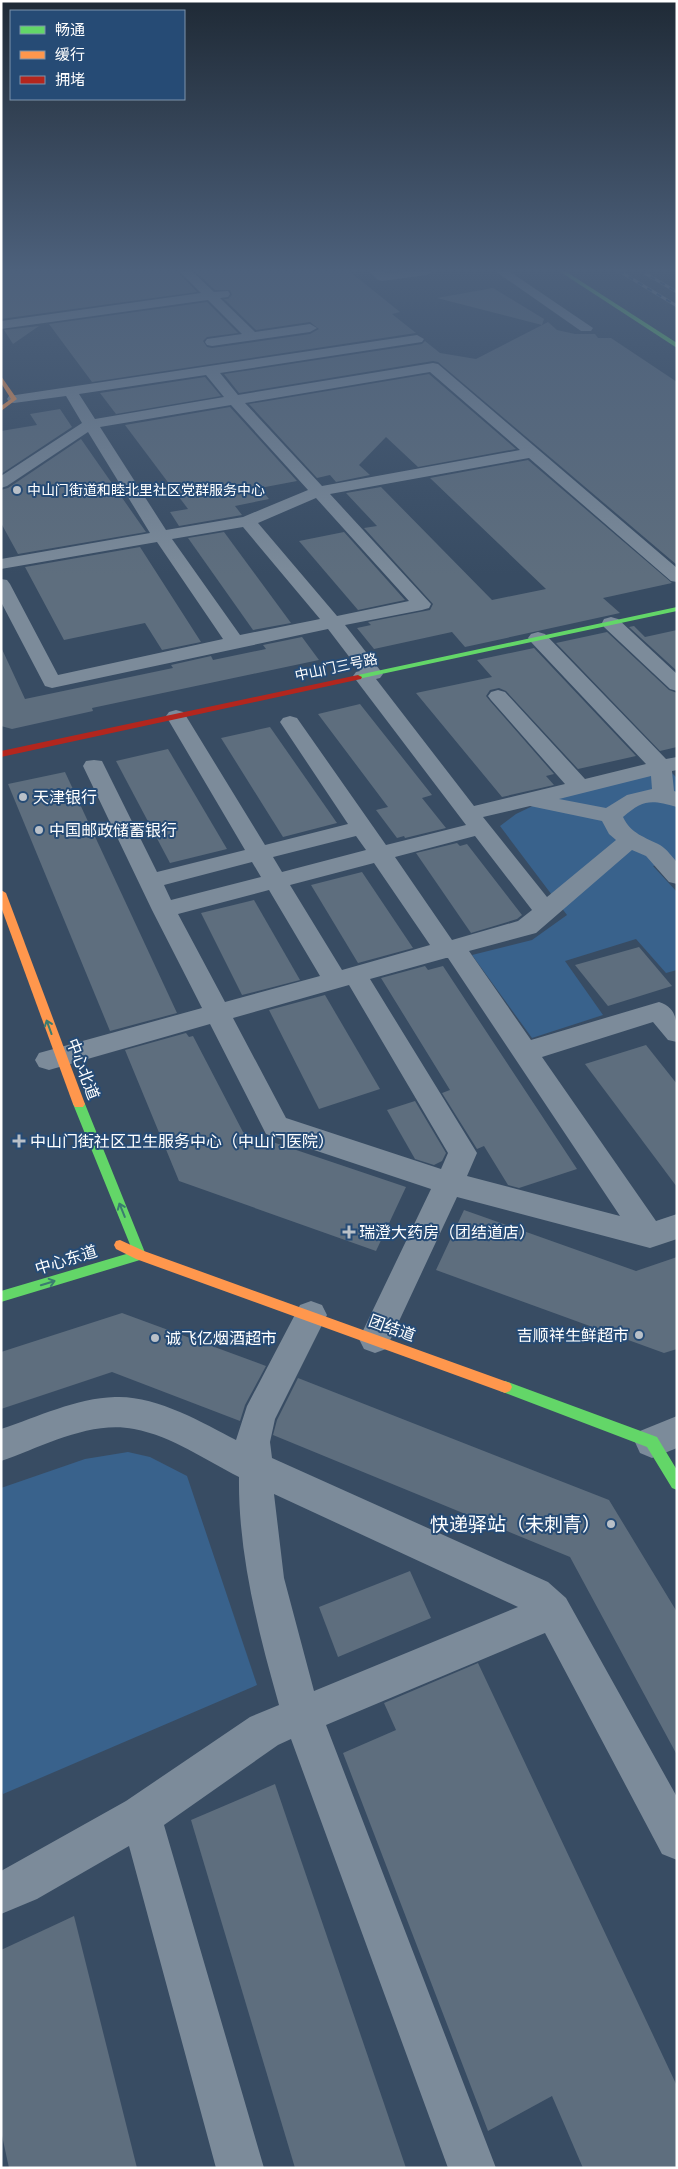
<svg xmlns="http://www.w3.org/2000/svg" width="678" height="2169" font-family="Cabin,'Noto Sans SC',sans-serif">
<rect width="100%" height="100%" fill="#384c63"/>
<!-- green -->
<g fill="#39628c">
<path d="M670 771 677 778V860L653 866 677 892V970L666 973 636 939 565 961 603 1015 532 1038 472 955 532 940 567 915 500 826 516 814 547 799Z"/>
<path d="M128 1452 150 1457 187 1476 257 1685 3 1794 1 1783V1488L85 1459Z"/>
</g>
<!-- building -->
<g fill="#5e6e7e">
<path d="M1 271H177L197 292 1 319Z"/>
<path d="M195 271H349L400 312 392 314 416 333 92 382 49 324 207 302 238 333 207 337 203 341 207 347 212 348 310 334 319 329 310 322 256 330 224 299H228L232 295 230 290H215Z"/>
<path d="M493 288 544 319 542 325 437 298Z"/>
<path d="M548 322 557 330 575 334H595L598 338H611L677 382V565L438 362 433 361 239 393 224 374 422 344 425 341 440 353 476 359Z"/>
<path d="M39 326 13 344 4 330Z"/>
<path d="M429 374 516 449 418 467 386 437 359 465 370 475 336 482 330 475 317 478 249 404Z"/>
<path d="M205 377 221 396 116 414 100 393Z"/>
<path d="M230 407 297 481 260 488 269 499 235 506 242 515 179 526 170 512 188 509 125 425Z"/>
<path d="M60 409 72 427 1 474V431L37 425 30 414Z"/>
<path d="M81 439 146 532 18 554 1 523V490L8 488Z"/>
<path d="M528 460 672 583 603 598 620 613 465 647 452 632 374 649 357 628 371 625 368 622 430 610 433 604 364 528 377 526 346 493 381 487 492 600 546 589 430 478Z"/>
<path d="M224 532 291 623 253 630 188 538Z"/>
<path d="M344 532 405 600 358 610 299 541Z"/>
<path d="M140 547 201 642 162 650 145 623 64 640 25 567Z"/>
<path d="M634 626 645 637 677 630V671L629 627Z"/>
<path d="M607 632 669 690 677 693V747L660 751 556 643Z"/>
<path d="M302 637 319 660 92 708 93 711 12 729 1 726V647L25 699 173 668 171 665 211 656 213 660 266 649 263 645Z"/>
<path d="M534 648 636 756 578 769 506 691 499 688 490 690 486 696 490 701 554 774 546 776 554 785 502 797 416 693 492 677 477 660Z"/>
<path d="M360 704 432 795 422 798 446 828 405 838 404 836 397 838 376 810 388 807 318 714Z"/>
<path d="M270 727 337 823 283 837 221 738Z"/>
<path d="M168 749 227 849 170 863 116 761Z"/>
<path d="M65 772 177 1013 110 1031 8 784Z"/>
<path d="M457 843 460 846 467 844 522 915 517 919 471 933 416 853Z"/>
<path d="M362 872 413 948 358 963 311 885Z"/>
<path d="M254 900 300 980 242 995 201 913Z"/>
<path d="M639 947 672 986 608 1006 575 965Z"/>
<path d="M425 966 428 970 443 966 577 1169 519 1188 508 1185 484 1146 477 1149 442 1093 450 1090 381 978Z"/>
<path d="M325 995 380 1089 319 1109 269 1010Z"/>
<path d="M186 1033 189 1037 193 1036 243 1132 406 1187 376 1251 179 1181 125 1050Z"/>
<path d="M646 1045 677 1084V1187L585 1064Z"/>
<path d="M415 1101 446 1153 442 1161 434 1165 415 1159 387 1110Z"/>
<path d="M464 1210 636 1271 677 1257V1349L664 1353 436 1270Z"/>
<path d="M122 1313 266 1366 245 1405 240 1421 112 1372 1 1409V1352Z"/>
<path d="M298 1378 609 1500 677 1612V1755L570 1557 273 1435 277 1420Z"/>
<path d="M410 1571 431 1618 338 1657 319 1607Z"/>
<path d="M478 1663 677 2086V2168H583L552 2096 488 2131 343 1753 396 1730 384 1703Z"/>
<path d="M275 1784 406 2168H295L191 1820Z"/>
<path d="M74 1916 137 2168H9L1 2131V1950Z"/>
</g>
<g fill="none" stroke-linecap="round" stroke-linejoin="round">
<!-- street -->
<g fill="#7c8b9a" fill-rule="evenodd">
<path d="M179 271H192L214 292 228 291 230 294 228 297 220 298 255 332 310 324 317 328 310 332 212 346 207 345 205 342 207 339 242 334 208 300 1 329V321L201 293Z"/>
<path d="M369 271H383L385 273 433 271 427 275 382 281 378 280Z"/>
<path d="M495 271H509L593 328 591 331H581Z"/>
<path d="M417 335 424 339 422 342 220 373 238 395 433 363 438 364 677 568V582L671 581 529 458 330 494 431 604 429 608 422 610 345 625 383 674 380 678 376 679 474 806 565 784 491 700 488 696 491 692 498 690 505 692 585 779 646 764 531 642 528 638 531 634 538 632 545 634 666 759 677 757V770L672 771 674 791 677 792V807C651 800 644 799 623 817 631 834 645 837 660 845 667 849 672 857 677 862V884L669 882 646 856 632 850 536 933 469 951 531 1040 659 1002C678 1008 677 1023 677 1042L668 1040 653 1022 542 1057 656 1221 677 1214V1239L650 1248 457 1197 386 1349 375 1353 364 1349 359 1339 431 1189 266 1134 210 1024 49 1070 39 1067 35 1060 39 1053 202 1008 152 910 83 766 86 761 94 760 102 761 157 872 245 850 166 716 169 712 176 710 183 712 186 716 265 845 348 824 280 722 283 718 290 716 297 718 386 845 466 825 356 680 353 676 356 672 360 671 328 629 52 688 45 686 1 602V579L7 580 10 584 58 675 223 639 157 542 1 569V559L150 533 88 432 7 486 1 488V476L82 423 66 396 14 403 9 402 7 399 9 396ZM430 372 520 450 322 486 245 403ZM206 375 224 397 95 419 79 394ZM231 405 308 490 243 517 166 530 100 427ZM316 498 409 601 337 616 258 523ZM243 527 320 619 240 635 172 539ZM651 776 652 789 627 795 606 808 559 799ZM530 806 602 821 609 834 616 840 547 897 483 817ZM356 836 366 850 282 872 273 857ZM475 836 532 910 518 921 452 940 395 857ZM252 862 261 877 171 900 164 885ZM374 863 430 945 342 970 290 885ZM269 890 320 976 225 1002 178 914ZM446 958H448L620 1216 467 1176 477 1153 370 979ZM349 985 448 1153 441 1169 286 1118 233 1018Z"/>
<path d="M611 617 618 619 677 674V691L670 689 604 627 602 623 604 619Z"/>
<path d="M311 1301 322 1305 327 1315 275 1419 270 1442 272 1458 548 1582 566 1598 677 1797V1860L662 1854 545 1633 326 1725 496 2168H448L291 1739 278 1745 164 1825 264 2168H216L129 1846 37 1899 1 1914V1871L126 1801 250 1717 279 1705C258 1631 238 1554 239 1477 205 1460 172 1436 134 1429 90 1420 42 1447 1 1461V1429C38 1417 76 1398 115 1397 155 1395 202 1422 236 1440L247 1406 300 1305ZM274 1494 518 1607 314 1691 284 1578Z"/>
<path d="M677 1416V1448L652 1458 640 1453 635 1442 640 1431Z"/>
</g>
<!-- fast -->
<g fill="#63d668" fill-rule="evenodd">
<path d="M559 271H565L677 343V348Z"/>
<path d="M677 607V611L358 679 354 677 358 675Z"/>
<path d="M79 1100 83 1101 85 1104 146 1255 144 1259 140 1260 1 1302V1291L133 1252 73 1104 75 1101Z"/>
<path d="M505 1381 657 1437 677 1470V1490L672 1488 647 1447 500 1391 498 1387 500 1383Z"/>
</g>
<!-- slow -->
<g fill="#ff974d" fill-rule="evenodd">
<path d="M1 376 17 399 1 411V406L11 399 1 383Z"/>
<path d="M1 890 6 893 85 1104 83 1107H75L73 1104 1 907Z"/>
<path d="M120 1240 144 1251 510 1383 512 1387 510 1391 505 1393 136 1259 116 1249 114 1245 116 1241Z"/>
</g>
<!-- jam -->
<path fill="#b3261e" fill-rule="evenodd" d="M358 675 362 677 361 679 1 757V751Z"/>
<defs>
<g id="rail">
<path d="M619 271 677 306"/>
<path d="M641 271 677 292"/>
</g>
</defs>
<!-- rail casing -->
<use href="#rail" stroke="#7e8c9b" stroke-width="3"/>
<!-- rail -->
<use href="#rail" stroke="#264b75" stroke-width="2" stroke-dasharray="5.5" stroke-linecap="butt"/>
</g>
<!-- one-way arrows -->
<defs><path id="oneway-shaft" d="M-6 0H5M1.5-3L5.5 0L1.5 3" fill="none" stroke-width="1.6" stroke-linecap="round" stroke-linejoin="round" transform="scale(1.25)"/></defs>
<g stroke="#3b7c70">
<use href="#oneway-shaft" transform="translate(49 1027) rotate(-110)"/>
<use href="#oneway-shaft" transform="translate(122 1210) rotate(-112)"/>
<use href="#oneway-shaft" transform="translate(48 1283) rotate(-17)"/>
</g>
<!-- sky -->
<linearGradient id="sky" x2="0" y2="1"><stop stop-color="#1f2a36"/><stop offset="0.47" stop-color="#4d617c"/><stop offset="1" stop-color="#4d617c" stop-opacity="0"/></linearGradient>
<rect width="678" height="575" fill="url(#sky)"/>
<!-- markers -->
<g fill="#b9c0c8" stroke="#264b75" stroke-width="2">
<circle cx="17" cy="490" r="5"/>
<circle cx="23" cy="797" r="5"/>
<circle cx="39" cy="830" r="5"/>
<path d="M16.5 1133.5h5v5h5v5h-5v5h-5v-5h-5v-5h5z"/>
<path d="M346.5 1224.5h5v5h5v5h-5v5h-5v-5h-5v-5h5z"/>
<circle cx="639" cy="1335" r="5"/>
<circle cx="155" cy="1338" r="5"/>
<circle cx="611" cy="1524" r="5"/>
</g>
<g text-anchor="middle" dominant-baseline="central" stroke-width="4" stroke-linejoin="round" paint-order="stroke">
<!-- far-poi labels -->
<g font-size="14" fill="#fff" stroke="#264b75" text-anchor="start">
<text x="27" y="490">中山门街道和睦北里社区党群服务中心</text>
</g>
<!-- far-street labels -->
<g font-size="14" fill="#fff" stroke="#264b75">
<text transform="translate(336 667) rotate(-12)">中山门三号路</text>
</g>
<!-- poi labels -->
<g font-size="16" fill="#fff" stroke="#264b75" text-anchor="start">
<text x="33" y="797">天津银行</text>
<text x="49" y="830">中国邮政储蓄银行</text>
<text x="30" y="1141">中山门街社区卫生服务中心（中山门医院）</text>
<text x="359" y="1232">瑞澄大药房（团结道店）</text>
<text x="629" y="1335" text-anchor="end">吉顺祥生鲜超市</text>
<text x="165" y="1338">诚飞亿烟酒超市</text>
</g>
<!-- street labels -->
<g font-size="16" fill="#fff" stroke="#264b75">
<text transform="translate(83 1069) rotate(69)">中心北道</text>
<text transform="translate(66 1260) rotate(-17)">中心东道</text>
<text transform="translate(392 1328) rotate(20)">团结道</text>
</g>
<!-- near-poi labels -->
<g font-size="19" fill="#fff" stroke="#264b75" text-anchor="end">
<text x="601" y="1524">快递驿站（未刺青）</text>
</g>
</g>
<!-- border -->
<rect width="678" height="2169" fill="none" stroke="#ffffff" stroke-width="5"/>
<!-- legend -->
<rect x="10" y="10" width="175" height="90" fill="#264b75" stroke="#7d93ac"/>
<rect x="20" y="26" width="25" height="8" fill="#63d668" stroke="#7d93ac"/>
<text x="55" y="35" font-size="15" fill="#ffffff">畅通</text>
<rect x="20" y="51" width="25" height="8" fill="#ff974d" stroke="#7d93ac"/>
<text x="55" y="60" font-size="15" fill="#ffffff">缓行</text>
<rect x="20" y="76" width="25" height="8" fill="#b3261e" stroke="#7d93ac"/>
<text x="55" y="85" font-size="15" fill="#ffffff">拥堵</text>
</svg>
